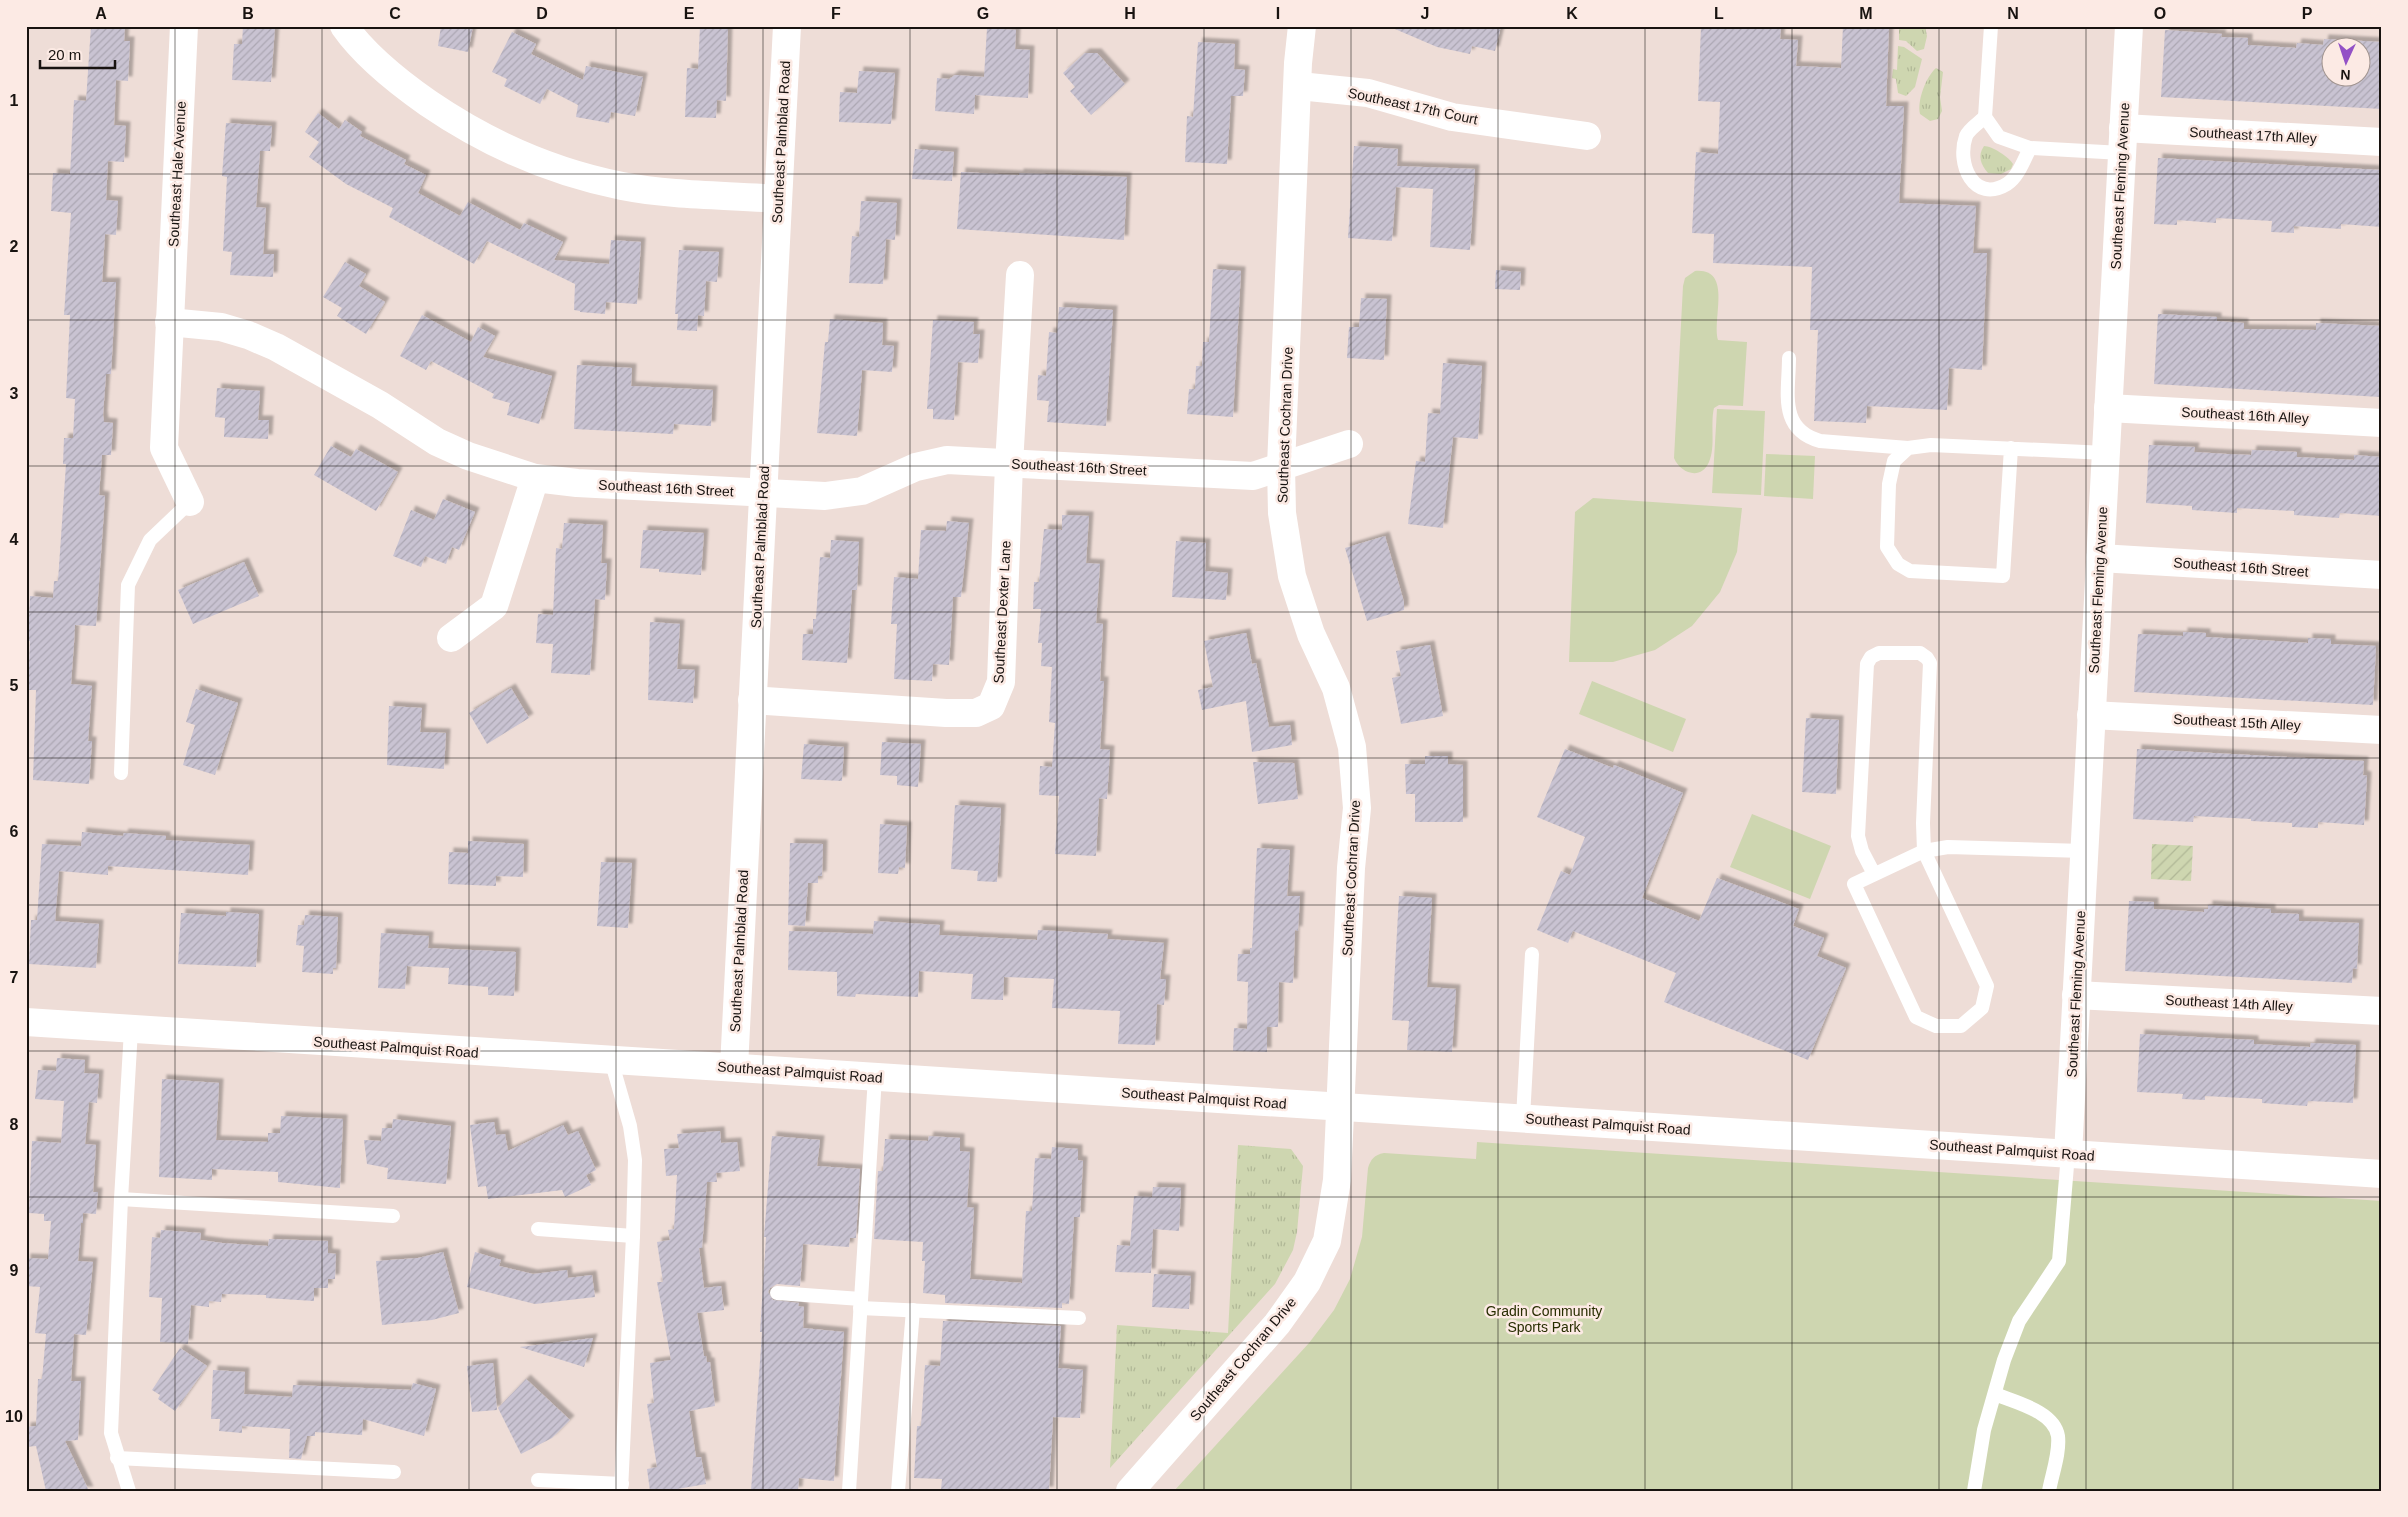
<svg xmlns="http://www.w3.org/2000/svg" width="2408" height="1517" font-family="Arial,sans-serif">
<defs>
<pattern id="grass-tufts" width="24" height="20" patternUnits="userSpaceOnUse" patternTransform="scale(1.25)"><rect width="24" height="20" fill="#ced6b0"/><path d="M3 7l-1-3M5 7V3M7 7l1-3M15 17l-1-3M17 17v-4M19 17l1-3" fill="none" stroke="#b0b796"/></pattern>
<pattern id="garden-furrows" width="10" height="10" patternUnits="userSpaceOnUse" patternTransform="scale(1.25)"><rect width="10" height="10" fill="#ced6b0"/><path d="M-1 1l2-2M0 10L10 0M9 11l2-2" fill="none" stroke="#b0b796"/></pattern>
<pattern id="building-hatch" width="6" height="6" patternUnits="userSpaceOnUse" patternTransform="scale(1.25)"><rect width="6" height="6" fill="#c9c3d2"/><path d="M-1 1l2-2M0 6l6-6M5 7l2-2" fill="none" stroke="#aca7b3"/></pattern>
<filter id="shadow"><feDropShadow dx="4.5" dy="-4.5" stdDeviation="1" flood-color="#0004"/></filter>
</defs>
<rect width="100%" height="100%" fill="#eeddd7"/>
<!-- grass -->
<g fill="url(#grass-tufts)">
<path d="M1899 26H1925L1927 36 1924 49 1917 51 1906 41 1899 40Z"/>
<path d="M1898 46 1904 47 1922 59 1915 87 1906 96 1898 93 1896 79 1892 78 1893 69 1897 70Z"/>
<path d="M1936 68 1943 72 1940 97 1942 111 1938 119 1930 121 1920 114C1917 100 1926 77 1936 68Z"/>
<path d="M1984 146C1992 146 2009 157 2013 164L2011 169 2001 174 1988 173C1981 165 1977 156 1984 146Z"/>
<path d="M1238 1145 1291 1149 1303 1166 1297 1232 1293 1250 1275 1284 1110 1468 1117 1325 1228 1333Z"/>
</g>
<!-- park -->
<g fill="#ced6b0">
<path d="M1695 271C1733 268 1712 318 1718 340L1747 342 1743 406 1719 405 1714 408C1710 424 1716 447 1709 462 1701 481 1680 473 1674 458L1683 286 1685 278Z"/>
<path d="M1717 409 1765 411 1761 495 1712 493Z"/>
<path d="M1766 454 1815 456 1813 499 1764 496Z"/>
<path d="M1593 498 1742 508 1737 552 1720 592 1692 626 1655 650 1613 662H1569L1575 512Z"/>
<path d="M1592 681 1686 719 1673 752 1579 714Z"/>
<path d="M1752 814 1831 846 1810 899 1730 867Z"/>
<path d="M1477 1142 2382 1201V1491H1174L1309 1343 1334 1310 1350 1279 1362 1237 1368 1168C1371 1159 1374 1155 1384 1153L1476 1159Z"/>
</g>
<!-- garden -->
<path fill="url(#garden-furrows)" d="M2152 844 2193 846 2191 881 2151 879Z"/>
<!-- building -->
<g fill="url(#building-hatch)" fill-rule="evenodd" filter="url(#shadow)">
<path d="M91 26H125L124 41H130L128 81 116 80 114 125 126 126 124 162 108 161 106 200 118 201 116 235 105 234 102 282H116L111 374H106L103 415 104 422 113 423 111 455H102L99 495 105 496 96 626 75 625 74 643 71 684 92 686 88 741H92L89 784 33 780 36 690H28L30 641H28L30 596 53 598 54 581H58L66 464H63L64 438H73L75 399 66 398 70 315H64L71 213 51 211 53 173 70 174 74 100 86 101Z"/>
<path d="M243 26 275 27 271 82 232 80 234 44H242Z"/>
<path d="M441 26H473L468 52 438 46Z"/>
<path d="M700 26H728L726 101 717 100 716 118 685 117 687 68 698 69Z"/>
<path d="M1388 26H1501L1495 51 1472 46 1470 54 1437 47Z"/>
<path d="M1701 26H1781L1780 39 1798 40 1796 66 1841 68 1843 26H1889L1886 106H1904L1899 203 1976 206 1973 253H1987L1982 370 1949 368 1947 410 1867 406 1866 423 1814 421 1818 330H1810L1812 267 1713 263 1714 234 1692 233 1696 152 1718 154 1720 102 1698 101Z"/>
<path d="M987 28 1016 30 1015 49 1030 50 1028 98 975 95 974 114 935 111 937 78 949 79 955 75 984 77Z"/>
<path d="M2165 30 2222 34 2221 37 2248 38V45L2296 48 2297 43 2323 45 2324 39 2382 42V109L2161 97ZM2330 48H2360V78H2330Z"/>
<path d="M512 32 536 44 531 54 583 80 586 66 643 77 635 116 611 112 609 123 576 117 578 105 547 89 540 104 504 86 507 79 492 72Z"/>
<path d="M1198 42 1235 44 1234 69 1245 70 1243 96H1231L1227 164 1185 162 1187 116 1193 117Z"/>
<path d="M1085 53H1097L1125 84 1091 115 1070 91 1075 87 1063 73Z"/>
<path d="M859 71 895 73 891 124 839 122 840 92 857 93Z"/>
<path d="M318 113 339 129 345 120 362 132 360 136 406 160 404 164 426 175 418 193 460 216 468 202 520 230 524 223 563 242 554 260 609 264 611 240 641 242 637 304 606 302 605 314 580 312V311L574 310 575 284 487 241 474 264 389 217 393 208 346 184 309 157 319 142 305 132Z"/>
<path d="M226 123 272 126 270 151H260L256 207 266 208 263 254H274L273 277 230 275 232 252 223 251 227 177 222 176Z"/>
<path d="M1354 146 1398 149 1397 166 1475 169 1470 250 1430 247 1433 189 1396 187 1392 241 1348 238Z"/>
<path d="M915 149 954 152 952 181 912 179Z"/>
<path d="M2158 158 2381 170 2382 227 2341 224V229L2294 226V233L2271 232 2272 221 2216 218V223L2177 220V225L2154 224Z"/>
<path d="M961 172 1019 175V173L1127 177 1124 240 957 229Z"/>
<path d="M861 201 897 203 895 240 886 239 883 284 849 283 852 236 859 237Z"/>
<path d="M679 250 719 252 717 282 706 281 704 316 698 315 697 331 677 330 678 314H675Z"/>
<path d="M345 262 366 274 359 286 385 302 366 334 337 316 342 308 323 297Z"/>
<path d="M1213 269 1241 271 1233 417 1187 414 1189 389H1195L1196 366H1202L1203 342H1209Z"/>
<path d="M1496 270 1521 272 1520 290 1495 289Z"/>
<path d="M1361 298 1387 299 1384 360 1347 358 1349 327H1359Z"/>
<path d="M1059 307 1113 310 1106 426 1047 422 1049 401 1037 400 1038 375 1046 376 1049 332 1057 333Z"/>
<path d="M2158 314 2217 317V321L2244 323V329L2316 330V323L2382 326 2380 397 2154 384Z"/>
<path d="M422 315 471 342 478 327 495 336 483 357 552 376 539 424 507 415 510 403 492 398 494 394 431 361 426 370 400 356Z"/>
<path d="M830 319 883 323 882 345 894 346 892 372 862 370 857 436 817 433 825 342H828Z"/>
<path d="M933 320 974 322 973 334H980L978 363 958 362 954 420 933 419V409H927Z"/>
<path d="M1443 363 1482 366 1478 439 1453 437 1443 528 1408 524 1416 461 1425 462 1428 413 1440 414Z"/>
<path d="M577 365 632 368 631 386 713 390 711 426 674 424 673 434 574 429Z"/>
<path d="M217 388 260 391 258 420H269L268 439 224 437 225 418 215 417Z"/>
<path d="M2149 445 2195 447 2194 452 2227 454 2251 455 2252 450 2297 452V457L2354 460V455L2382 457V516L2340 513 2339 518 2294 515V511L2237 508V513L2192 510V506L2146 503Z"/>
<path d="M331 446 351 457 356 449 398 472 376 511 314 475Z"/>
<path d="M443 499 475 512 459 550 452 547 446 564 425 556 421 567 393 556 411 510 434 520Z"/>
<path d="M1062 515 1089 516 1086 563 1100 564 1096 623 1103 624 1100 681H1104L1100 749 1110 750 1107 799 1099 798 1096 856 1055 854 1059 796 1039 795 1040 766 1052 767 1055 723 1049 722 1052 667 1041 666 1042 643H1038L1041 609H1033L1034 582H1039L1044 529 1062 530Z"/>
<path d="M947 521 969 523 961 597H953L949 665 933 664 932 681 894 679 897 624H891L894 577 918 579 921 530 946 531Z"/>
<path d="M564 523 603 525 601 563H607L605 600 595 599 590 675 551 673 553 644 536 643 538 614 553 615 556 548 562 549Z"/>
<path d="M643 530 704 533 701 575 659 572V569L640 568Z"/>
<path d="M1385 536 1404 602V610L1367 621 1345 548Z"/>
<path d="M831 540 859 542 857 590H852L847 663 802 660 803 634H813V619H816L820 557 830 558Z"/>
<path d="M1176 541 1206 543 1205 571 1228 573 1226 600 1172 597Z"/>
<path d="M244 562 259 596 193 624 178 590Z"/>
<path d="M650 622 680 624 677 669 695 670 693 703 648 700Z"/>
<path d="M2183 632 2206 633V637L2308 643V638L2331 639V644L2376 646 2373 705 2134 692 2138 634 2183 636Z"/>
<path d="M1246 633 1252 664 1256 663 1269 727 1290 725 1292 745 1252 752 1246 701 1202 710 1198 690 1213 687 1204 641Z"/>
<path d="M1430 645 1443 716 1401 724 1392 678 1401 676 1396 651Z"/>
<path d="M511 688 529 718 487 744 469 713Z"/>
<path d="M196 689 238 703 215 775 183 765 195 725 186 722Z"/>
<path d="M389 706 422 708 420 732 446 733 444 769 387 765Z"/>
<path d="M1806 718 1839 720 1836 794 1802 792Z"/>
<path d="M882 742 921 744 918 787 897 785V776L880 775Z"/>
<path d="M804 744 844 747 842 781 801 779Z"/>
<path d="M1565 749 1613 768 1614 765 1683 793 1642 898 1699 921 1717 878 1799 909 1793 926 1824 938 1817 956 1846 968 1808 1060 1664 1002 1676 973 1573 931 1568 943 1537 930 1561 871 1570 875 1585 837 1537 817Z"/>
<path d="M2137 749 2364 761 2363 775 2367 776 2364 825 2318 822V828L2292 827V823L2251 821V819L2194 816 2193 822 2133 819Z"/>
<path d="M1425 756H1448V764L1463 765V822H1415V794H1406L1405 764H1425Z"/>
<path d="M1253 762 1294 763 1298 799 1258 804Z"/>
<path d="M955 805 1001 808 997 882 977 881 978 871 951 869Z"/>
<path d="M880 824 907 826 905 868 899 867 898 874 878 873Z"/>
<path d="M82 832 123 836 124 833 166 836V840L250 845 248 875 108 866V875L59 871 55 921 99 924 96 968 29 964 31 920H37L42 844 81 846Z"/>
<path d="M468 841 524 844 523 877 496 876V886L448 884 449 852 468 853Z"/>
<path d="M790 843 823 844 822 876H818V883H808L805 926 788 925Z"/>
<path d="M1257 848 1290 850 1287 896H1300L1298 931 1295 930 1293 983 1279 982 1278 1027H1267V1052L1233 1051 1234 1028 1247 1029 1248 982 1237 981 1238 954H1250V948H1252Z"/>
<path d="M601 862 632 863 628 928 597 926Z"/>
<path d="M1399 896 1432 898 1427 987 1456 989 1452 1052 1407 1050 1409 1021 1392 1020Z"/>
<path d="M2129 901 2154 902V909L2204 912V909H2208V905L2271 909V913L2299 914V921L2359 923 2357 969 2353 968 2352 983 2125 971Z"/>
<path d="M226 912 259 914 256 967 178 964 181 913 226 916Z"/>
<path d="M305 915 338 917 336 968H333V974L302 972 304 946 296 945 298 925H304Z"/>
<path d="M874 921 940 925 939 935 1037 940 1038 930 1108 934 1107 939 1164 943 1160 979H1166L1164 1005 1157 1004 1155 1045 1118 1044 1120 1011 1052 1008 1054 979 1004 977 1003 1000 971 999 973 974 919 971 918 997 856 994 855 997 837 996V972L788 970 789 931 873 934Z"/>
<path d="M381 933 429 936 428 948 516 952 514 996 488 995V987L448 984 449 968 407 966 405 989 378 988Z"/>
<path d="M2140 1034 2254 1040V1044L2310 1047 2311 1043 2356 1045 2353 1103 2308 1101 2307 1106 2262 1103V1099L2205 1096V1100L2182 1099 2183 1094 2137 1092Z"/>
<path d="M57 1058 85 1060 84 1073 99 1074 97 1103 89 1102 85 1144 96 1145 93 1192H98L96 1214 83 1213V1223H81L78 1261 93 1262 86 1335 74 1334 71 1381H81L78 1440 65 1441 89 1491H46L36 1446 26 1447V1427L36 1426 38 1379H42L46 1334 35 1333 40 1287 26 1286V1258L48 1259 51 1221H44V1214L29 1213 32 1141 61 1143 64 1101 35 1099 38 1070 56 1071Z"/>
<path d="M162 1079 219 1083 216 1140 268 1142V1133H280L281 1116 343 1119 340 1188 278 1182V1172L212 1169V1180L159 1177Z"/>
<path d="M393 1119 451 1126 446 1184 387 1179 388 1168 367 1164 364 1140 381 1141 382 1128H392Z"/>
<path d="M494 1122 496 1135 505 1134 508 1151 563 1125 568 1135 578 1131 596 1170 586 1175 591 1185 565 1197 562 1190 488 1199 486 1186 478 1187 470 1125Z"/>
<path d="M720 1131 721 1143 737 1142 740 1171 716 1173 717 1182H707L702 1248H699L704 1288 721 1286 724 1310 697 1313 704 1356H706L707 1362H710L715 1406 689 1411 696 1457H701L706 1484 666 1491H650L647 1469 657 1467 647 1404 654 1403 650 1363 671 1360 657 1282H663L657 1242 670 1240 668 1230 674 1229 677 1175 666 1176 664 1149 679 1148 677 1134Z"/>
<path d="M772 1136 820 1140 817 1166 860 1169 856 1238H850L849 1247 803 1244 800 1286 777 1284 770 1288 768 1292 773 1300 799 1303 798 1306 804 1307 803 1328 844 1332 834 1481 799 1478 798 1491H751L762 1332H760L766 1237H764Z"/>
<path d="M929 1136 960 1138V1151L970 1152 967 1207 974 1208 970 1279 1022 1283 1026 1211H1032L1035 1158 1051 1159 1052 1147 1078 1149V1160L1083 1161 1080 1217H1074L1069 1304 1062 1303V1308L945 1303V1295L923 1293 925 1261H922L923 1242 874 1239 878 1171H883L885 1139 928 1141Z"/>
<path d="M1153 1187 1181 1188 1179 1231 1153 1229 1151 1273 1115 1272 1117 1245 1130 1246 1134 1196 1152 1197Z"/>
<path d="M161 1230 201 1233 200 1240 222 1243 268 1246 269 1239 328 1241V1253L336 1254 335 1279H328V1288H314V1301L266 1298V1295L222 1294 221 1302 209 1301V1307L191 1305 188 1344 160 1342 162 1298 149 1297 152 1237 160 1238Z"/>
<path d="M443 1252 459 1313 432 1320 382 1325 376 1261 418 1258Z"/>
<path d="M475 1252 501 1260 499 1266 533 1274 567 1270 568 1278 592 1275 595 1297 535 1304 467 1287Z"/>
<path d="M1154 1274 1191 1276 1189 1309 1152 1307Z"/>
<path d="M943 1321 1061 1326 1058 1368 1083 1370 1080 1418 1053 1417 1049 1491 941 1490 942 1479 914 1478 917 1426H921L925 1365 940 1366Z"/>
<path d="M593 1338 584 1367 520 1347Z"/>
<path d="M180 1348 207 1366 175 1411 158 1399 160 1395 152 1390Z"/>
<path d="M493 1363 497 1410 472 1412 467 1366Z"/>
<path d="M213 1370 245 1372 244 1394 292 1397 293 1385 411 1390 413 1383 436 1389 424 1436 363 1419 362 1435 315 1432V1436H307L301 1459 289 1458 290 1429 242 1426V1433L219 1431 220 1419H211Z"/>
<path d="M526 1379 570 1420 552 1438 521 1454 498 1408Z"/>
</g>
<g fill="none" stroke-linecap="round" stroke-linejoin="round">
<!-- service -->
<g stroke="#fff" stroke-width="14">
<path d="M1991 26 1985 117 1999 137 2030 148 2122 153"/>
<path d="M1985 117C1980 122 1969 129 1966 136 1956 164 1974 204 2007 184 2018 177 2024 160 2030 148"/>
<path d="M1789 358C1789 392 1778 429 1820 441L1908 448"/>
<path d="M2011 448 2003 576 1910 571 1898 564 1887 547 1889 484 1894 461 1908 448 1931 445 2106 453"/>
<path d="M121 773 128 585 150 540 190 502"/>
<path d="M1874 874 1862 851 1858 836 1867 664 1871 657 1879 653H1920L1927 658 1930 663 1923 823 1924 851 1987 986 1982 1008 1961 1026H1936L1916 1017 1854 884 1924 851 1948 847 2084 851"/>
<path d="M611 1060 630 1126 635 1160 633 1236 621 1491"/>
<path d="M1523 1118 1532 954"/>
<path d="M121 1199 393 1216"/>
<path d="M538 1229 633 1236"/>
<path d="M777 1293 861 1299"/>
<path d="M860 1308 1079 1318"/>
<path d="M1995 1394C2014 1402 2054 1411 2058 1436 2060 1453 2052 1474 2049 1491"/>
<path d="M117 1458 394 1472"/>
<path d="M538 1480 622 1484"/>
<path d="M129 1491 111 1433 121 1199 131 1030"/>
<path d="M849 1491 875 1077"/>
<path d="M898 1491 913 1310"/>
<path d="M1974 1491 1984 1430 2004 1360 2019 1321 2059 1261 2068 1154"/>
</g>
<!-- minor -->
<g stroke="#fff" stroke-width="28">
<path d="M184 26 164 448 190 502"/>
<path d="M344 26C365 56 398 82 428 103 488 144 551 172 622 186 673 196 726 195 778 199"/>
<path d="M1299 86 1368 93 1452 117 1587 136"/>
<path d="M2123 128 2382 142"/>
<path d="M169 322 221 327 248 335 276 347 380 405 437 442 468 456 535 478 577 483 825 496 862 491 916 467 947 460 1253 476 1349 444"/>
<path d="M2108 408 2382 423"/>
<path d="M2100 558 2382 575"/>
<path d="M451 638 494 606 535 478"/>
<path d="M752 700 946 713H976L991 706 1001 682 1009 464 1020 275"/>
<path d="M2091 715 2382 730"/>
<path d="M2076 995 2382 1011"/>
<path d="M1130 1491 1277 1324 1307 1282 1327 1241 1337 1180 1351 868 1357 808 1352 747 1336 688 1311 634 1292 576 1282 513 1281 466 1298 63 1302 26"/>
</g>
<!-- tertiary -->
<g stroke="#fff" stroke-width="28">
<path d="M734 1067 787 26"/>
<path d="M2068 1154 2129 26"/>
</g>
<!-- secondary -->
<path stroke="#fff" stroke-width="28" d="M26 1022 2382 1174"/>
</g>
<!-- grid -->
<path fill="none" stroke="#181310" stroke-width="1" stroke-opacity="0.55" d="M175 26V1491M322 26V1491M469 26V1491M616 26V1491M763 26V1491M910 26V1491M1057 26V1491M1204 26V1491M1351 26V1491M1498 26V1491M1645 26V1491M1792 26V1491M1939 26V1491M2086 26V1491M2233 26V1491M26 174H2382M26 320H2382M26 466H2382M26 612H2382M26 758H2382M26 905H2382M26 1051H2382M26 1197H2382M26 1343H2382"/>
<g text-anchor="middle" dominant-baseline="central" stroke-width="5" stroke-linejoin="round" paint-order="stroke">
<!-- street labels -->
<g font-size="14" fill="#181310" stroke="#fceae4">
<text transform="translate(1413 106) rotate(12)">Southeast 17th Court</text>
<text transform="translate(2253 135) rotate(3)">Southeast 17th Alley</text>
<text transform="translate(781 142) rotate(-87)">Southeast Palmblad Road</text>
<text transform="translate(177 174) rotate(-87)">Southeast Hale Avenue</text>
<text transform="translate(2120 186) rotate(-87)">Southeast Fleming Avenue</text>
<text transform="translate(2245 415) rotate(3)">Southeast 16th Alley</text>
<text transform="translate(1285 425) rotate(-88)">Southeast Cochran Drive</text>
<text transform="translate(1079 467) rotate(3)">Southeast 16th Street</text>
<text transform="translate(666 488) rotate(3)">Southeast 16th Street</text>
<text transform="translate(760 547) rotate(-87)">Southeast Palmblad Road</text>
<text transform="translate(2241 567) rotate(4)">Southeast 16th Street</text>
<text transform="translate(2098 590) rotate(-87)">Southeast Fleming Avenue</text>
<text transform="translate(1002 612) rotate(-87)">Southeast Dexter Lane</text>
<text transform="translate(2237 722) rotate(3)">Southeast 15th Alley</text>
<text transform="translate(1351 878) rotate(-87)">Southeast Cochran Drive</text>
<text transform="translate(739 951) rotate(-87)">Southeast Palmblad Road</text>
<text transform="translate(2076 994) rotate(-87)">Southeast Fleming Avenue</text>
<text transform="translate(2229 1003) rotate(3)">Southeast 14th Alley</text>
<text transform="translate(396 1047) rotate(4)">Southeast Palmquist Road</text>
<text transform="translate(800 1072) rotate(4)">Southeast Palmquist Road</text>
<text transform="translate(1204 1098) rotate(4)">Southeast Palmquist Road</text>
<text transform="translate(1608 1124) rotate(4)">Southeast Palmquist Road</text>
<text transform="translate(2012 1150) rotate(4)">Southeast Palmquist Road</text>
<text transform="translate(1243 1359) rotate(-50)">Southeast Cochran Drive</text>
</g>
<!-- park labels -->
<g font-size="14" fill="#272d00" stroke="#fceae4">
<text x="1544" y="1311">Gradin Community<tspan x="1544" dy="16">Sports Park</tspan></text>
</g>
</g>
<!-- border -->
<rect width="2408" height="1517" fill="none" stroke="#fceae4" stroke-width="55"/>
<!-- north arrow -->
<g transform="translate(2346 62) rotate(183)"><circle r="24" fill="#fceae4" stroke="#a1948f"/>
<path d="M0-4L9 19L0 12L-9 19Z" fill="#9351c6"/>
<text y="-8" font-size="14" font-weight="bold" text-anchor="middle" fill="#181310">N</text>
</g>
<!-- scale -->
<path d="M40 60v8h75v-8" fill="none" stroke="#181310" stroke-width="2.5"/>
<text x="48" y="60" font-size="15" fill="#181310" stroke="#fceae4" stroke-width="4" paint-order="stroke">20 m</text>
<rect x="28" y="28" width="2352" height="1462" fill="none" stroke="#181310" stroke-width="2"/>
<g font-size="16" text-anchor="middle" font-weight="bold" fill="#181310">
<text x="101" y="19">A</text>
<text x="248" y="19">B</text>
<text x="395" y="19">C</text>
<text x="542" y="19">D</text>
<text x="689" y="19">E</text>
<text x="836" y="19">F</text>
<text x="983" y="19">G</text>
<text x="1130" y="19">H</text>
<text x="1278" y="19">I</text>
<text x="1425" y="19">J</text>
<text x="1572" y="19">K</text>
<text x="1719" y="19">L</text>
<text x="1866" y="19">M</text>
<text x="2013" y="19">N</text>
<text x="2160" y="19">O</text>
<text x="2307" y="19">P</text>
<text x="14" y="106">1</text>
<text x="14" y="252">2</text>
<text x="14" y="399">3</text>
<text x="14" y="545">4</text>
<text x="14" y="691">5</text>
<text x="14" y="837">6</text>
<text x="14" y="983">7</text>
<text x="14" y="1130">8</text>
<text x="14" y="1276">9</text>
<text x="14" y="1422">10</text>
</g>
</svg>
